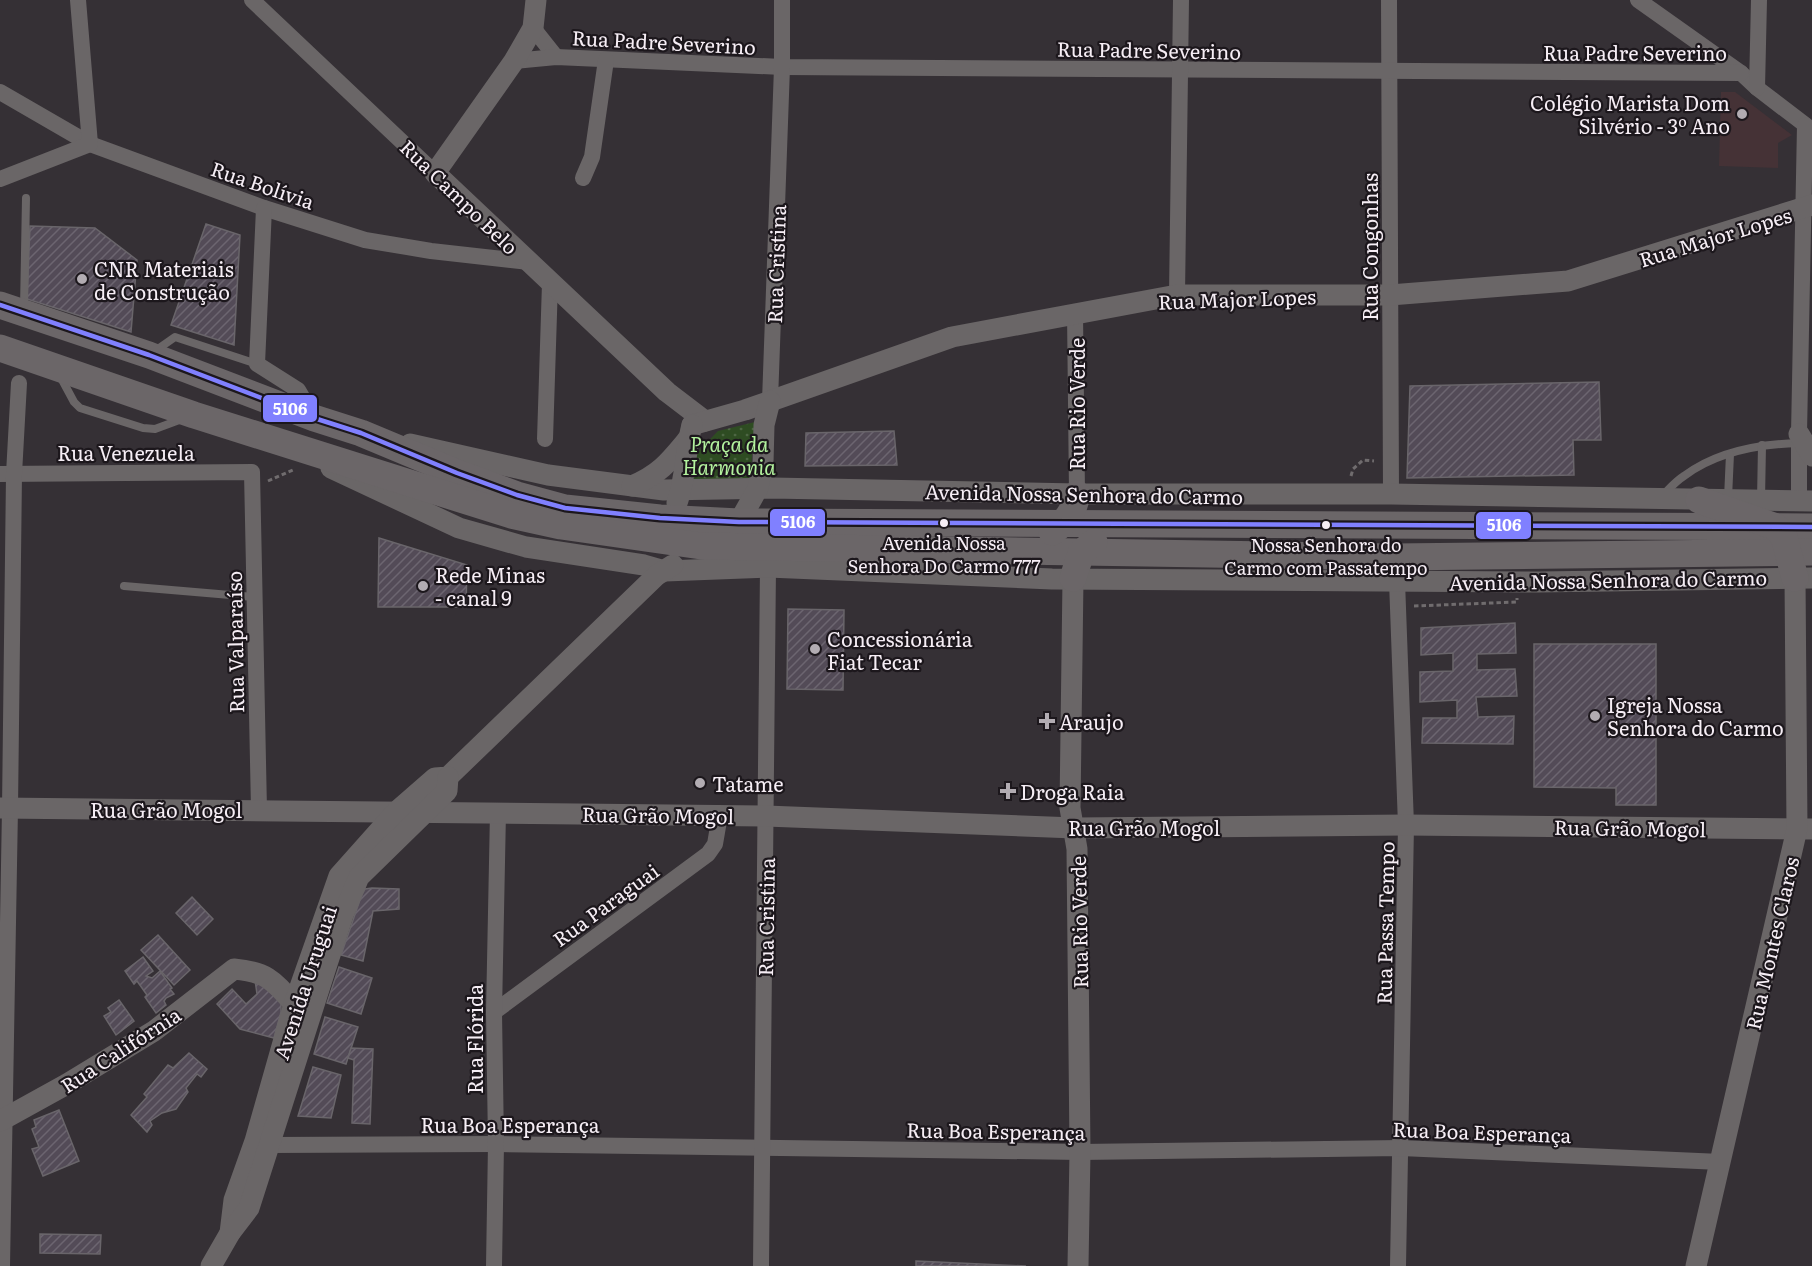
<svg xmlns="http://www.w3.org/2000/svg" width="1812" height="1266" font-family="Literata,serif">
<defs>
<pattern id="park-dots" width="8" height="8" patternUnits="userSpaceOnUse" patternTransform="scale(1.5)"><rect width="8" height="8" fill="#2e4c22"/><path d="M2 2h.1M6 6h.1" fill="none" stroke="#4d6643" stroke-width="1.8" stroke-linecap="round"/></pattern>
<pattern id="building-hatch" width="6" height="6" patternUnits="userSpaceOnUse" patternTransform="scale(1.5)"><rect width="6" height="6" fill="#534b57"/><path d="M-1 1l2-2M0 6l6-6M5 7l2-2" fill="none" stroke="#6c6570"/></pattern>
</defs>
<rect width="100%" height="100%" fill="#353035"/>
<!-- education -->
<path fill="#453236" d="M1721 92H1735L1792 135 1778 143V168L1719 166Z"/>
<!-- park -->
<path fill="url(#park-dots)" d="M755 422 750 479H687L692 458 718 431Z"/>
<!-- building -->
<g fill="url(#building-hatch)" stroke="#69656a" stroke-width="1.5">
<path d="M206 224 240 235 234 345 171 325Z"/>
<path d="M30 226 95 228 137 260 131 332 27 299Z"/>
<path d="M1599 382 1601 440H1573L1574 475 1407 478 1410 386Z"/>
<path d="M894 431 897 465 805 466 806 433Z"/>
<path d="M379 538 467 565 466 607H378Z"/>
<path d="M788 609 844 610 843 690 787 689Z"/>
<path d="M1515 623 1516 653 1477 654V670L1515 669 1517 696 1476 697 1478 717 1514 716 1513 744 1422 743 1423 718H1457V700L1420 702V672L1453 671V653L1421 655V628Z"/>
<path d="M1534 644H1656V805H1616V788L1534 787Z"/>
<path d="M372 888 399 889V909L373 911 363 961 341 955 362 894 365 889Z"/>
<path d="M192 897 213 919 197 935 176 913Z"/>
<path d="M158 935 190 970 174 985 141 950Z"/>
<path d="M143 957 153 971 146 976 152 978 160 971 172 988 170 989 174 994 166 998 164 1001 166 1005 156 1013 145 997 147 995 137 981 134 984 125 971Z"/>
<path d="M339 967 372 978 361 1014 327 1003Z"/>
<path d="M255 980 281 1001V1012L274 1038 240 1029 217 1004 232 989 246 1004 257 994Z"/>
<path d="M119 1000 134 1021 116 1035 104 1016 111 1012 108 1008Z"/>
<path d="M325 1017 358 1027 346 1064 314 1054Z"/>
<path d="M351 1048 373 1049 370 1124 352 1123 354 1060 348 1058Z"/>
<path d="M189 1053 207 1069 201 1077 197 1074 186 1088 188 1092 176 1109 162 1113 150 1121 152 1125 147 1132 131 1115 147 1097 144 1094 168 1065 173 1068Z"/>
<path d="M313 1067 341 1075 331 1118 298 1116Z"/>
<path d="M59 1110 79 1161 43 1176 32 1149 39 1147 32 1129 36 1127 34 1120Z"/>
<path d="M40 1234 101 1235 100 1254 40 1253Z"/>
<path d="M916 1261 1026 1266H916Z"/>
</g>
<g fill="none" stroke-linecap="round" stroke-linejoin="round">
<!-- path -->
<g stroke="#706c6e" stroke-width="3" stroke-dasharray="4.5 3" stroke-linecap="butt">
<path d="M1351 476 1353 469 1363 460 1374 461"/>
<path d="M268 481 295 469"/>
<path d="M1414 606 1517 602V598"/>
</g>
<!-- service -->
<g stroke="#6a6667" stroke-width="8">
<path d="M24 308 26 198"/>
<path d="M155 351 175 337 257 364"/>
<path d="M60 376 74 402 80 408 143 428 155 429 182 419"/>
<path d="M1663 495C1670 488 1676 481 1684 476 1716 452 1760 444 1799 443"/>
<path d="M1728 498 1730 454"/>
<path d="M1761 500 1762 445"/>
<path d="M124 586 254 597"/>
</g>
<!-- minor -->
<g stroke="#6a6667" stroke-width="16">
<path d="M252 0 435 173"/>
<path d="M1389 0 1391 494"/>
<path d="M1638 0 1741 73 1757 88 1812 130"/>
<path d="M533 28 556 57"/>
<path d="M514 61 556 57 782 67 1741 73"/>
<path d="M1757 88 1759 0"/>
<path d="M0 92 90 144 264 208 365 240 431 251 529 262"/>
<path d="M583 178 592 157 606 60"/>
<path d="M0 179 90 144 78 0"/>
<path d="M264 208 257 364 298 390 314 417"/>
<path d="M1177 295 1181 0"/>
<path d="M1075 313 1077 494"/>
<path d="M770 401 782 67V0"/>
<path d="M545 439 550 283"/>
<path d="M0 474 252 472 259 810"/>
<path d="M1799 501V434L1805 125"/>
<path d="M1397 581 1406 825 1398 1266"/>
<path d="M494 1012 708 854 715 844 720 815"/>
<path d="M270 1145 496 1144 1080 1152 1401 1148 1721 1162"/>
<path d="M2 1266 10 808 14 474 19 383"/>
<path d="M494 1266 496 1144 494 1012 498 812"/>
<path d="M761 1266 768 567"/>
</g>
<!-- tertiary -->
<g stroke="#6a6667" stroke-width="21">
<path d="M536 0 533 28 514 61 435 173 667 392 705 421"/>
<path d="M692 425 745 410 952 337 1177 295H1390L1568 281 1812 205"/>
<path d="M1799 434 1812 456"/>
<path d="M410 444 548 475 664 490 772 488 1077 494H1391L1812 501"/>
<path d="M331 468 459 528 526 547 644 565 665 571 768 567 1052 579 1539 582 1812 578"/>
<path d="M632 486C660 474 669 462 688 439"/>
<path d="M677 503C686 478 685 451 692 425"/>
<path d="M729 528 739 522 758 488 763 463 764 425 770 401"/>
<path d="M1073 578 1070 808 1077 849 1080 1152 1078 1266"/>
<path d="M0 808 766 816 1075 828 1406 825 1812 829"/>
<path d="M0 1121 67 1084 154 1031 234 969C267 972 273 980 294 1004"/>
<path d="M230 1233 234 1200 255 1141 294 1004 339 876 396 812 435 778 448 777 657 575 673 565"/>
<path d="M211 1266 230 1233 249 1208 328 961 343 915 359 877 447 791 448 777"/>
<path d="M1696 1266 1797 829 1795 578"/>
</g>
<!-- primary -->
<g stroke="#6b6668" stroke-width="27">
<path d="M0 305 149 355 314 418 361 433 457 473 517 495 565 508 660 518 739 522 1812 527"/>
<path d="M0 348 194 415 511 515 561 526 701 546 1394 557 1812 552"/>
<path d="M1699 500 1776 527 1784 537 1795 578"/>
<path d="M1052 532C1066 522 1074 512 1077 494"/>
<path d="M1073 578 1081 553 1094 542"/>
</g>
<defs>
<path id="bus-1" d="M0 305 149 355 314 418 361 433 457 473 517 495 565 508 660 518 739 522 1812 527"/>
</defs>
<!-- bus-1 casing -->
<use href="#bus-1" stroke="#1c171c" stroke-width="9"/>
<!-- bus-1 -->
<use href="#bus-1" stroke="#8080ff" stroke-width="4.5"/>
</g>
<!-- markers -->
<g fill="#b2acb2" stroke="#1c171c" stroke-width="2">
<circle cx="1742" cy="114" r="6"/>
<circle cx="82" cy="279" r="6"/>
<circle cx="423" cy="586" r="6"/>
<circle cx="815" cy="649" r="6"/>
<circle cx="1595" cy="716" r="6"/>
<path d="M1044 712h6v6h6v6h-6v6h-6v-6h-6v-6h6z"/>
<circle cx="700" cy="783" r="6"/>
<path d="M1005 782h6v6h6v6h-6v6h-6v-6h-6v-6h6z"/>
</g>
<g fill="#f6eef5" stroke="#1c171c" stroke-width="2">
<circle cx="944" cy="523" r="5"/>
<circle cx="1326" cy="525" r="5"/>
</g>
<g text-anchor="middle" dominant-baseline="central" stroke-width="4.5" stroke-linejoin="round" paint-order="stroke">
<!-- bus labels -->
<g font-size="18" fill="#f6eef5" stroke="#1c171c">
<text x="944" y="542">Avenida Nossa<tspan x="944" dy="23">Senhora Do Carmo 777</tspan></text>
<text x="1326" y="544">Nossa Senhora do<tspan x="1326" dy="23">Carmo com Passatempo</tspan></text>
</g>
<!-- street labels -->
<g font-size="20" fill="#f6eef5" stroke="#1c171c">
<text transform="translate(664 41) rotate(3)">Rua Padre Severino</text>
<text transform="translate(1149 49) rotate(1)">Rua Padre Severino</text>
<text x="1635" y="52">Rua Padre Severino</text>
<text transform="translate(263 184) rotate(19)">Rua Bolívia</text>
<text transform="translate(460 196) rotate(44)">Rua Campo Belo</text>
<text transform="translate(1715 236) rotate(-17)">Rua Major Lopes</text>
<text transform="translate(1369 247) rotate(-90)">Rua Congonhas</text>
<text transform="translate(775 264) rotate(-88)">Rua Cristina</text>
<text transform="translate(1237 298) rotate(-2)">Rua Major Lopes</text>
<text transform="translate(1076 404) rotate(-90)">Rua Rio Verde</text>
<text x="126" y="452">Rua Venezuela</text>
<text transform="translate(1084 493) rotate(1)">Avenida Nossa Senhora do Carmo</text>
<text transform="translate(1608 579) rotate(-1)">Avenida Nossa Senhora do Carmo</text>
<text transform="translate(234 642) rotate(-91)">Rua Valparaíso</text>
<text x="166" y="809">Rua Grão Mogol</text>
<text transform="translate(658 814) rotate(1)">Rua Grão Mogol</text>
<text x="1144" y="827">Rua Grão Mogol</text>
<text transform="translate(1630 827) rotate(1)">Rua Grão Mogol</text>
<text transform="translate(605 904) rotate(-36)">Rua Paraguai</text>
<text transform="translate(765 917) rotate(-89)">Rua Cristina</text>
<text transform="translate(1078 922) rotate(-91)">Rua Rio Verde</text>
<text transform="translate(1384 923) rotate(-89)">Rua Passa Tempo</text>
<text transform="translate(1771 943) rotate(-77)">Rua Montes Claros</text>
<text transform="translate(304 982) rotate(-72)">Avenida Uruguai</text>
<text transform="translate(474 1039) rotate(-90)">Rua Flórida</text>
<text transform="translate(120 1049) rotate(-33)">Rua Califórnia</text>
<text x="510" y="1124">Rua Boa Esperança</text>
<text transform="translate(996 1130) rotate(1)">Rua Boa Esperança</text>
<text transform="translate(1482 1131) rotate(2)">Rua Boa Esperança</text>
</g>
<!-- poi labels -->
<g font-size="20" fill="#f6eef5" stroke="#1c171c" text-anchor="start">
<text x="1730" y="102" text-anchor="end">Colégio Marista Dom<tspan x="1730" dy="23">Silvério - 3º Ano</tspan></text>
<text x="94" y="268">CNR Materiais<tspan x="94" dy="23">de Construção</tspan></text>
<text x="435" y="574">Rede Minas<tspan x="435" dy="23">- canal 9</tspan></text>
<text x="827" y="638">Concessionária<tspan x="827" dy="23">Fiat Tecar</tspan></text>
<text x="1607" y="704">Igreja Nossa<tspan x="1607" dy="23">Senhora do Carmo</tspan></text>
<text x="1059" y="721">Araujo</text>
<text x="712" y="783">Tatame</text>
<text x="1020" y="791">Droga Raia</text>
</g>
<!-- park labels -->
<g font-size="20" font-style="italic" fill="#b3f29e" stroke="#1c171c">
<text x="729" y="443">Praça da<tspan x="729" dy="23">Harmonia</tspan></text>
</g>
</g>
<g stroke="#1c171c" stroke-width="2">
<rect x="262" y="394" width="56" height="29" rx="6" fill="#8080ff"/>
<rect x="769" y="508" width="57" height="29" rx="6" fill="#8080ff"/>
<rect x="1475" y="511" width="57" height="29" rx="6" fill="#8080ff"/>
</g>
<g font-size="16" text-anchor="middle" font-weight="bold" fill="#fff">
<text x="290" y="415">5106</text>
<text x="798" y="528">5106</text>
<text x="1504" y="531">5106</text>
</g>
</svg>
